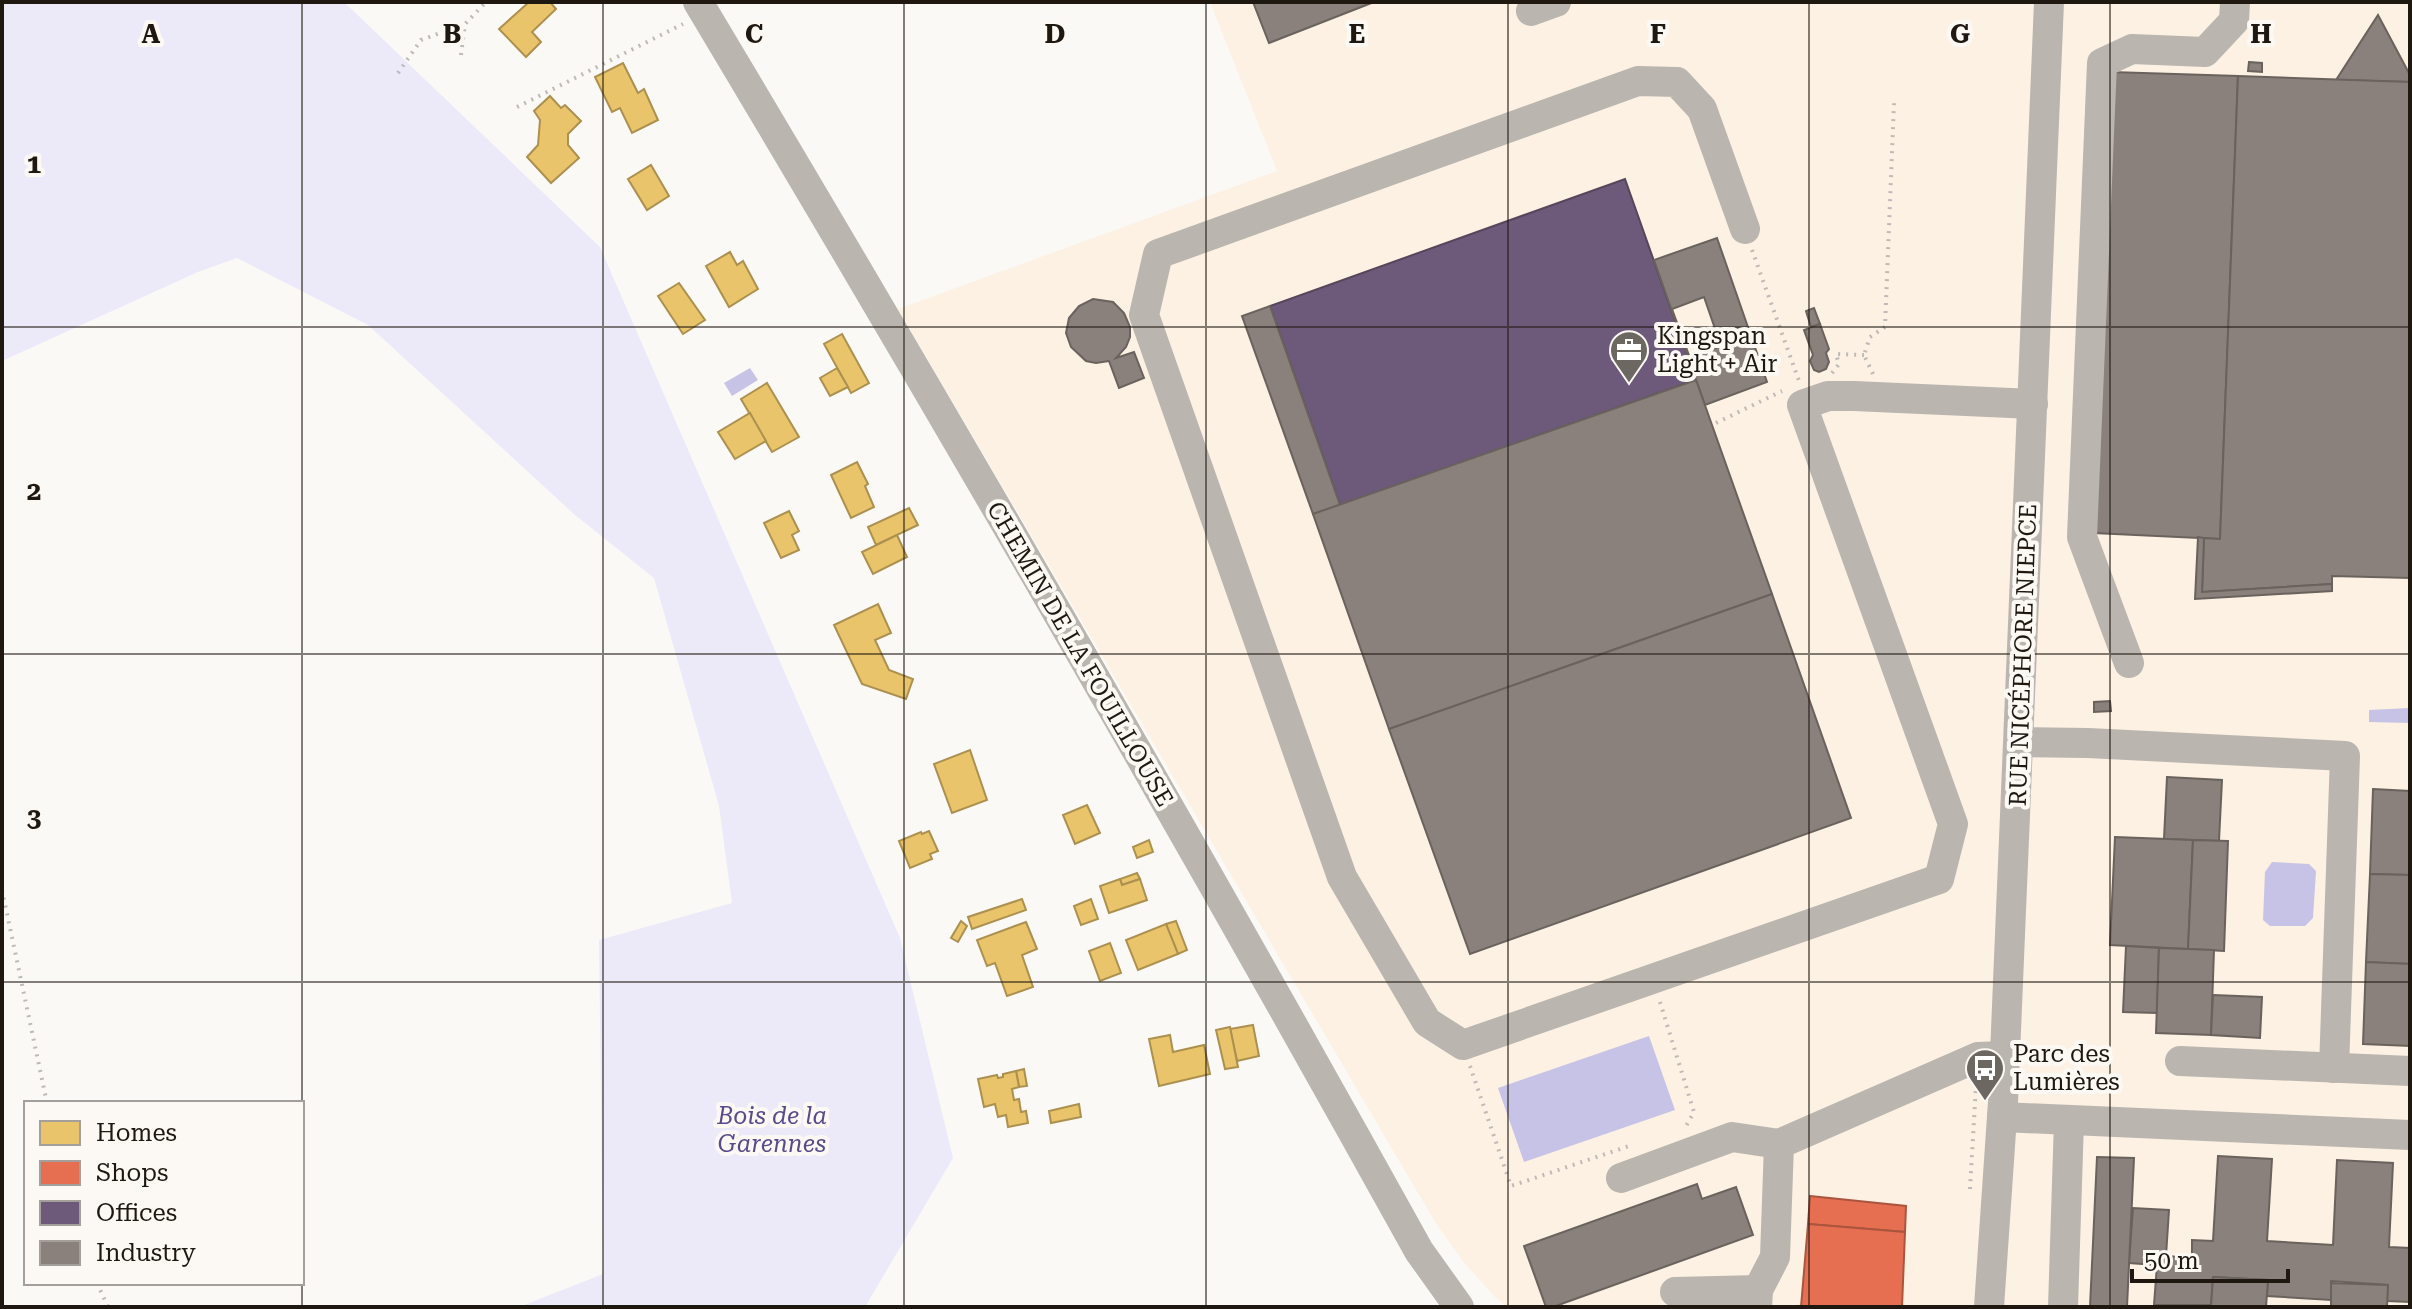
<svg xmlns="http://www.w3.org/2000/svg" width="2412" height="1309" font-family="'Roboto Serif',serif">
<rect width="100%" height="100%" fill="#fbf9f6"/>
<!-- built -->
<path fill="#fcf1e3" d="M1210 2H2410V1307H1507L1495 1297 1464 1263 1435 1222 898 309 1277 171Z"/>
<!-- green -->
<path fill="#eceaf9" d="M2 2H344L600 247 900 938 953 1158 865 1307H519L603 1274 599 940 732 903 719 806 654 578 575 515 368 325 237 258 198 272 2 361Z"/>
<!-- water -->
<g fill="#c7c3e6">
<path d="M750 368 758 380 732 396 724 383Z"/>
<path d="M2410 708V723L2369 722V710Z"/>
<path d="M2272 862 2309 864 2316 871 2313 918 2305 926H2270L2263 920 2265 872Z"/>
<path d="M1649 1036 1675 1110 1524 1162 1498 1088Z"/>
</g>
<!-- homes -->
<g fill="#e9c46a" stroke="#ac904f" stroke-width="2">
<path d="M529 2H550L556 9 532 32 541 42 526 57 499 29Z"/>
<path d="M623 63 638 93 644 89 658 120 632 133 620 108 612 112 595 77Z"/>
<path d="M550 96 561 108 565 105 581 121 568 134V145L579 158 551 183 527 157 538 145 540 120 534 111Z"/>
<path d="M651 165 669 196 647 210 628 179Z"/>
<path d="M730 252 737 265 743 261 758 289 729 307 706 266Z"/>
<path d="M679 283 705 320 683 334 658 296Z"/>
<path d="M842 334 869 383 851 393 824 344Z"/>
<path d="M837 368 848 387 830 396 820 378Z"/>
<path d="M767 383 799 437 772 452 741 399Z"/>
<path d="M750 413 766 441 735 459 718 432Z"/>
<path d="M857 462 868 484 865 486 874 507 851 518 831 475Z"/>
<path d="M909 508 918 525 876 545 868 527Z"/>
<path d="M789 511 799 531 792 535 799 550 781 558 764 523Z"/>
<path d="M897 535 907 557 873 574 862 552Z"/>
<path d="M878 604 891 633 875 640 889 670 913 679 906 699 862 684 834 625Z"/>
<path d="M970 750 987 800 952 813 934 764Z"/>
<path d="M1087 805 1100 833 1075 844 1063 815Z"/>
<path d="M929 831 938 851 930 854 932 859 910 868 899 841 921 832 922 834Z"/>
<path d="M1149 840 1153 852 1137 858 1133 847Z"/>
<path d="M1137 873 1140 879 1122 885 1120 879Z"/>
<path d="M1120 879 1122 885 1140 879 1147 900 1109 913 1100 886Z"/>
<path d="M1022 899 1026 910 972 929 968 917Z"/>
<path d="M1091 899 1098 919 1081 925 1074 906Z"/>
<path d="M961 921 967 926 958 942 951 938Z"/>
<path d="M1176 921 1187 950 1178 954 1166 924Z"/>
<path d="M1026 922 1037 949 1022 955 1033 987 1007 996 995 963 987 966 977 940Z"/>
<path d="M1166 924 1178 954 1138 970 1126 940Z"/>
<path d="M1110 943 1121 973 1100 981 1089 951Z"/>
<path d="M1253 1025 1259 1056 1237 1061 1230 1029Z"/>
<path d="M1230 1027 1238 1067 1225 1069 1216 1030Z"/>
<path d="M1170 1035 1173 1052 1204 1045 1210 1074 1159 1086 1149 1039Z"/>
<path d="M1024 1069 1027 1086 1019 1087 1016 1071Z"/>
<path d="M1016 1071 1019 1087 1012 1089 1014 1100 1019 1099 1021 1112 1026 1111 1028 1123 1008 1127 1006 1115 998 1117 995 1104 984 1107 978 1079 997 1075 998 1078 1003 1077V1074Z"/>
<path d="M1079 1104 1081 1117 1051 1123 1049 1111Z"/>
</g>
<!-- shops -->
<g fill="#e76f51" stroke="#ab553e" stroke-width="2">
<path d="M1810 1196 1906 1206 1905 1232 1808 1224Z"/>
<path d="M1808 1224 1905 1232 1902 1307H1801Z"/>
</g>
<!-- offices -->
<path fill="#6d597a" stroke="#56465a" stroke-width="2" d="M1625 179 1696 380 1340 505 1270 306Z"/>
<!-- industry -->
<g fill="#8a817c" stroke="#6a625c" stroke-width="2" fill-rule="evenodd">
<path d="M1253 2H1374L1269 43Z"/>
<path d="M2378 15 2410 75V82L2336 80Z"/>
<path d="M2249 62 2262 63V72L2248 71Z"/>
<path d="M2111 72 2238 76 2220 539 2094 533Z"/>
<path d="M2238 76 2410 82V578L2332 576V584L2202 592 2204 538 2220 539Z"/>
<path d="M1717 238 1767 382 1705 405 1654 260ZM1704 297 1721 346 1690 358 1672 309Z"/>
<path d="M1093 299 1113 302 1124 313 1130 327V337L1126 347 1116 358 1134 352 1144 378 1119 388 1109 361 1096 363 1086 361 1071 347 1066 333 1069 318 1079 306Z"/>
<path d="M1270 306 1340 505 1313 514 1242 316Z"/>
<path d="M1814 308 1820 324 1811 327 1806 311Z"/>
<path d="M1820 324 1829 349 1826 353 1829 362 1826 369 1819 372 1814 370 1810 361 1813 355 1804 330Z"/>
<path d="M1696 380 1772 594 1389 729 1313 514Z"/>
<path d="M2198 537 2204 538 2202 592 2332 584V591L2195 599Z"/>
<path d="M1772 594 1851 818 1470 954 1389 729Z"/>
<path d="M2110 701 2111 711 2094 712V702Z"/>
<path d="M2167 777 2222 780 2219 841 2164 839Z"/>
<path d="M2373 789 2410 791V875L2370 874Z"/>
<path d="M2115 837 2193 840 2188 949 2110 945Z"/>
<path d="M2193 840 2228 841 2224 951 2188 949Z"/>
<path d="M2370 874 2410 875V964L2366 962Z"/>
<path d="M2126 946 2159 948 2157 1013 2123 1012Z"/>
<path d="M2159 948 2214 950 2211 1035 2156 1033Z"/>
<path d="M2366 962 2410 964V1046L2363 1044Z"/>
<path d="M2213 995 2262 997 2260 1038 2211 1035Z"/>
<path d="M2218 1156 2272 1159 2267 1241 2333 1245 2337 1160 2393 1163 2389 1247 2410 1248V1302L2387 1301 2388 1285 2331 1281V1300L2267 1296 2268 1280 2213 1277 2211 1305H2154L2157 1265 2129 1263 2133 1208 2169 1210 2166 1256 2192 1258V1240L2213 1241Z"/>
<path d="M2097 1157 2134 1158 2127 1307H2090Z"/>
<path d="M1697 1184 1702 1199 1736 1187 1753 1235 1553 1307H1546L1524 1246Z"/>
<path d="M2213 1277 2268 1280 2266 1307H2211Z"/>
<path d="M2331 1283 2388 1285 2387 1307H2331Z"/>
</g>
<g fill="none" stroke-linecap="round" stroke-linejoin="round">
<!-- path -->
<g stroke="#bfbab6" stroke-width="4" stroke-dasharray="2 6" stroke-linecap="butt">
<path d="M461 55 465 24"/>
<path d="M398 73 421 40 465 24 486 2"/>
<path d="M517 107 683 24"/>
<path d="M1752 250 1799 381"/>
<path d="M1832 373 1839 364 1836 354 1864 355"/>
<path d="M1873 374 1864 355 1870 337 1885 327 1894 103"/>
<path d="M1716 423 1782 391"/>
<path d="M2 890 47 1103"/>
<path d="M1660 1002 1694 1112 1686 1126"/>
<path d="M1470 1066 1511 1186 1632 1145"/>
<path d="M1970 1189 1976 1086"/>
<path d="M97 1283 108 1307"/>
</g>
<!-- minor -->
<g stroke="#bab5af" stroke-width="30">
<path d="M698 2C945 415 1186 831 1419 1251L1459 1307"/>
<path d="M1531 11 1556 2"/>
<path d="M1745 229 1702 109 1677 82 1638 81 1158 254 1144 315 1342 877 1427 1022 1463 1045 1939 879 1953 824 1802 405 1828 396H1854L2033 404"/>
<path d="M2129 663 2082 537 2102 63 2132 49 2205 52 2234 21 2235 2"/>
<path d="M2020 742 2088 743 2345 756 2334 1068"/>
<path d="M2180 1061 2410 1071"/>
<path d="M2002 1117 2410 1135"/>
<path d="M1621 1178 1732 1137 1779 1144"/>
<path d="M1675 1292 1758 1290"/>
<path d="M1757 1307 1758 1290 1775 1257 1779 1144 1978 1057 2005 1056"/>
<path d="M1989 1307 2003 1102 2049 2"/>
<path d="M2063 1307 2069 1121"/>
</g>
</g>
<!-- grid -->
<path fill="none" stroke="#1f1811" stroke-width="2" stroke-opacity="0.55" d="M302 2V1103M603 2V1307M904 2V1307M1206 2V1307M1508 2V1307M1809 2V1307M2110 2V1307M2 327H2410M2 654H2410M2 982H2410M302 1283V1307"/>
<!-- icons -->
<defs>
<symbol id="office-pin" viewBox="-11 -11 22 30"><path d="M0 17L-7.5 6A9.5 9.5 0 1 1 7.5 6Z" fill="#6c6761" stroke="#fcf9f5"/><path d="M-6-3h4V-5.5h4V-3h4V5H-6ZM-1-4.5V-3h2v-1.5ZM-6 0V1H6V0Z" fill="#fff"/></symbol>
<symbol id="bus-pin" viewBox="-11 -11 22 30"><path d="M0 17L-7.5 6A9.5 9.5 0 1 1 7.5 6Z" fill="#6c6761" stroke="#fcf9f5"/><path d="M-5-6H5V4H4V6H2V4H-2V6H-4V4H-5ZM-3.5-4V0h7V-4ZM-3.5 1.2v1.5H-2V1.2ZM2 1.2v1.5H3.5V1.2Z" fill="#fff"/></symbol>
</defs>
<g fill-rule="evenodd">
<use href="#office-pin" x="1607" y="328" width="44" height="60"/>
<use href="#bus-pin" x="1963" y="1046" width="44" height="60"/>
</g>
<g text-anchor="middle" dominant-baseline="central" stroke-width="8" stroke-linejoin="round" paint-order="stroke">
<!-- poi labels -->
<g font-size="24" fill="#1f1811" stroke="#fcf9f5" text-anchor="start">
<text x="1657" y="336">Kingspan<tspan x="1657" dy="28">Light + Air</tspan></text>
<text x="2013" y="1054">Parc des<tspan x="2013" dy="28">Lumières</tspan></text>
</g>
<!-- street labels -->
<g font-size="24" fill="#1f1811" stroke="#fcf9f5">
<text transform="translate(1080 654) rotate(60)">CHEMIN DE LA FOUILLOUSE</text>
<text transform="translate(2023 655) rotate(-88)">RUE NICÉPHORE NIEPCE</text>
</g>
<!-- park labels -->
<g font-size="24" font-style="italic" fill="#564b8b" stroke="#fcf9f5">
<text x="772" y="1116">Bois de la<tspan x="772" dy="28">Garennes</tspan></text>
</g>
</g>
<g font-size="26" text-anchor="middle" font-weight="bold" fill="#1f1811" stroke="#fcf9f5" stroke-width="8" stroke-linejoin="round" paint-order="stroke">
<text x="151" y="43">A</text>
<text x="452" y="43">B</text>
<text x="754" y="43">C</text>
<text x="1055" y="43">D</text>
<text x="1357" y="43">E</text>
<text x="1658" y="43">F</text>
<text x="1960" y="43">G</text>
<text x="2261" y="43">H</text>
<text x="34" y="173">1</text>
<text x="34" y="500">2</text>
<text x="34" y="827">3</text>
</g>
<!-- border -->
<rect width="2412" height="1309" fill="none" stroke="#1f1811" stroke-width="8"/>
<!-- legend -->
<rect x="24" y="1101" width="280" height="184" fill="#fcf9f5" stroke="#a49f9a" stroke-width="2"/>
<rect x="40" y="1121" width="40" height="24" fill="#e9c46a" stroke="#a49f9a" stroke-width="2"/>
<text x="96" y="1141" font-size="24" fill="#1f1811">Homes</text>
<rect x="40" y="1161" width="40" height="24" fill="#e76f51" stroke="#a49f9a" stroke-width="2"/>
<text x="96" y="1181" font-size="24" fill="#1f1811">Shops</text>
<rect x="40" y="1201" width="40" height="24" fill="#6d597a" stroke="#a49f9a" stroke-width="2"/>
<text x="96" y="1221" font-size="24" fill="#1f1811">Offices</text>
<rect x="40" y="1241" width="40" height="24" fill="#8a817c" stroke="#a49f9a" stroke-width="2"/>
<text x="96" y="1261" font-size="24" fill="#1f1811">Industry</text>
<!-- scale -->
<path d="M2132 1269v12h156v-12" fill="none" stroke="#1f1811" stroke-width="4"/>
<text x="2144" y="1269" font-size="24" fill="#1f1811" stroke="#fcf9f5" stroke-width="6" paint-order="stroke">50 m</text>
</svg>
